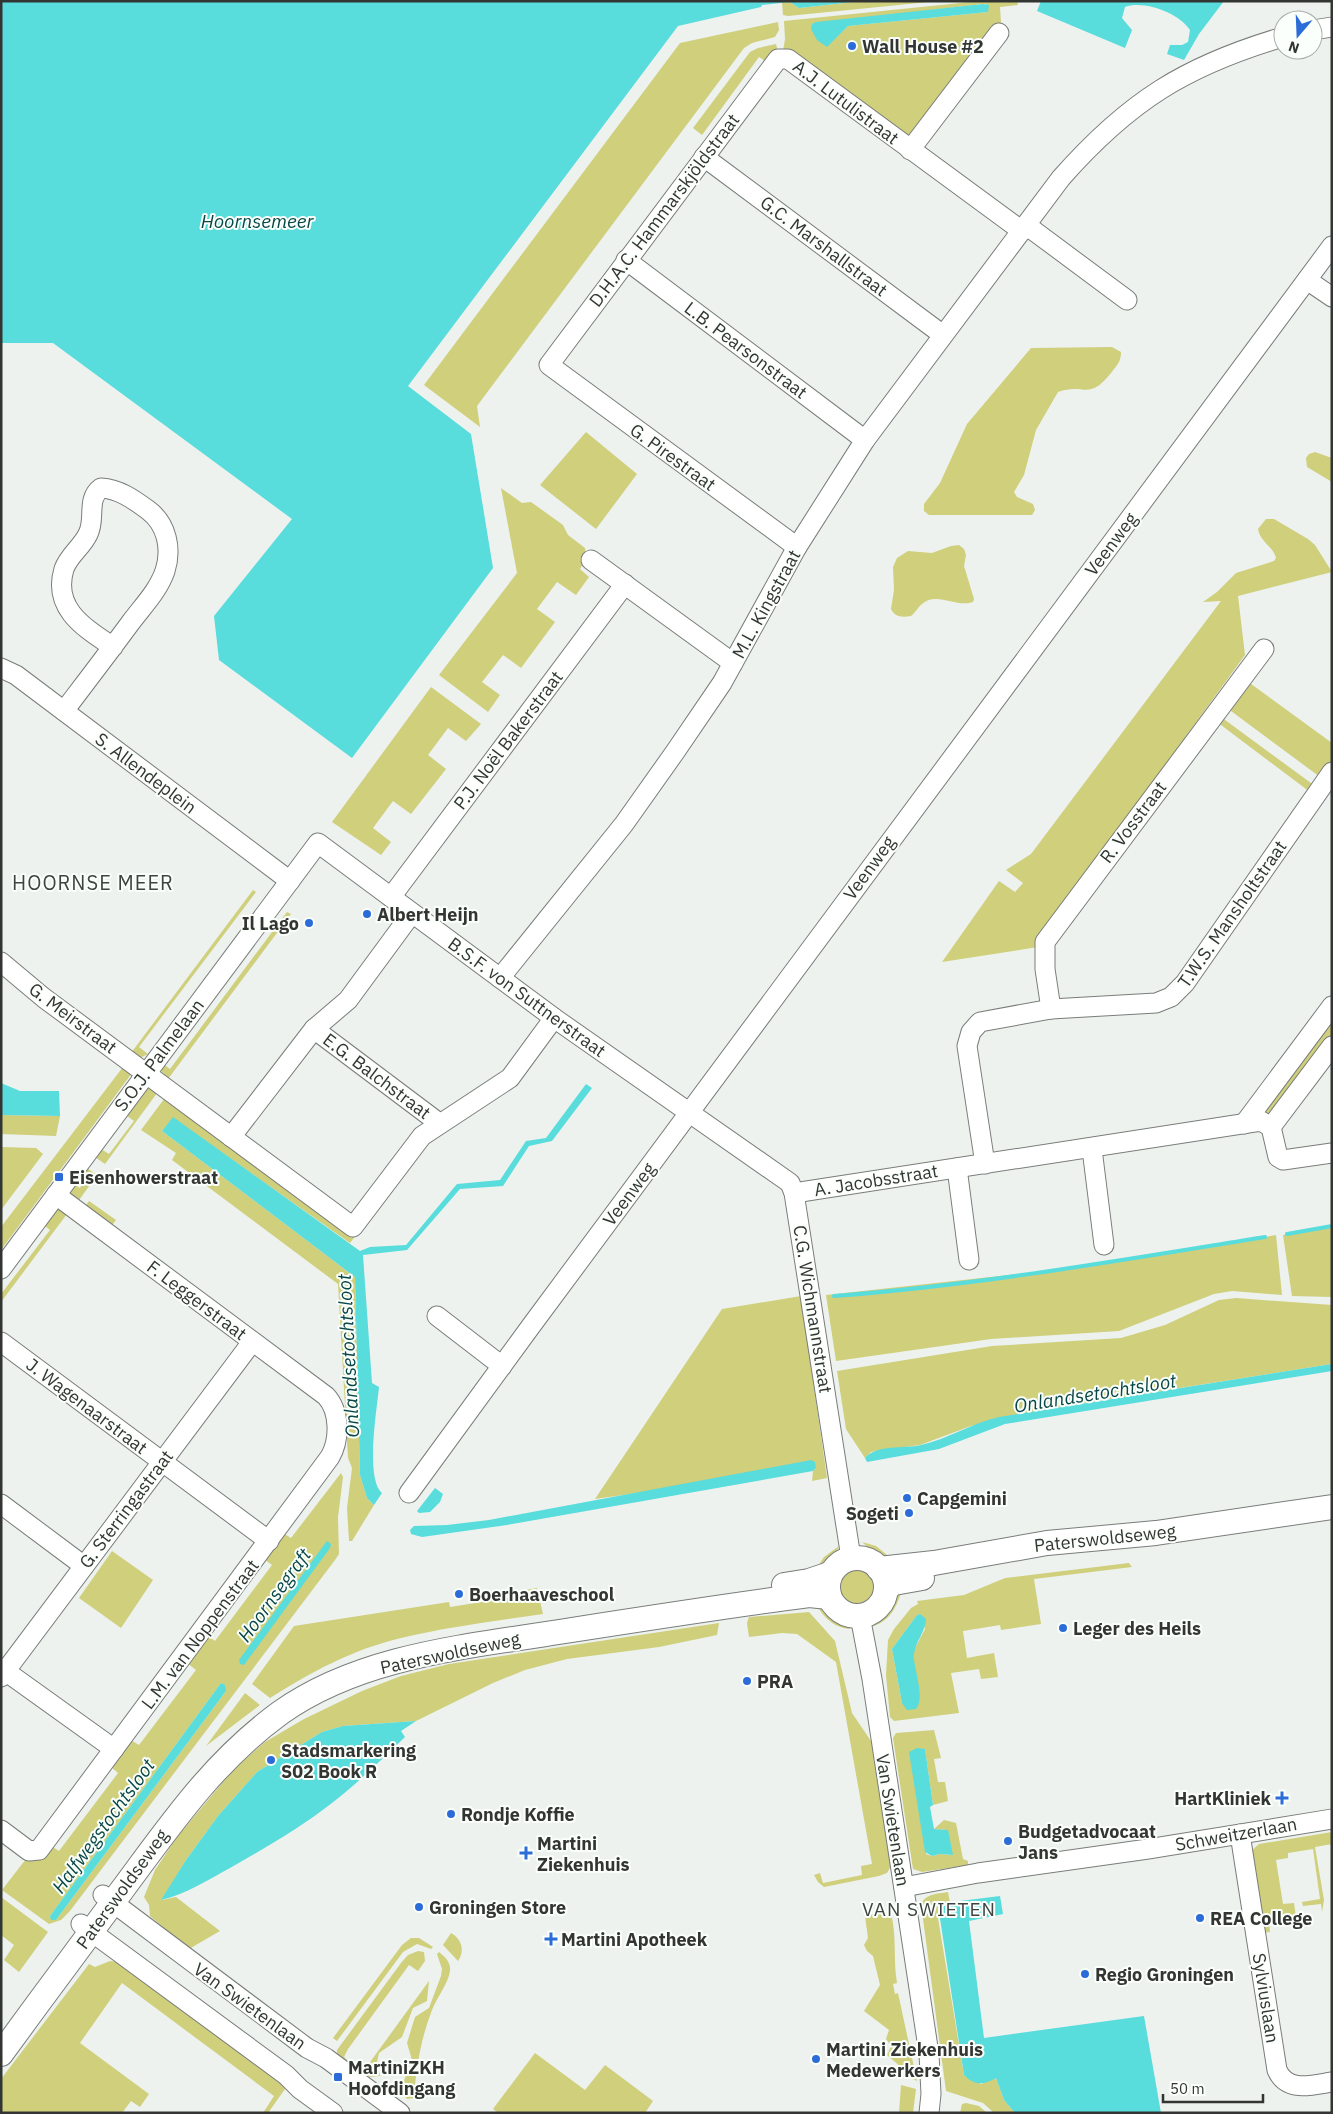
<svg xmlns="http://www.w3.org/2000/svg" width="1333" height="2114" font-family="'IBM Plex Sans',sans-serif">
<rect width="100%" height="100%" fill="#edf2ee"/>
<!-- green -->
<g fill="#cfcf7c" fill-rule="evenodd">
<path d="M862 1H939L788 16 783 15 782 2H790L799 8Z"/>
<path d="M980 1H1017L1018 5 1000 7 1001 23 910 144 783 51 785 39 784 21ZM983 4H986L988 12 848 26 827 46 812 24Z"/>
<path d="M778 22 779 30 775 37 752 43 744 48 477 406 480 427 424 385 680 43Z"/>
<path d="M776 44 778 52 768 63 759 57 702 135 693 128 750 52 758 48Z"/>
<path d="M1112 347 1121 352C1121 362 1117 365 1111 373 1088 402 1084 382 1058 392L1036 430 1024 475 1014 492 1017 497 1033 504 1035 510 1032 515H929L924 511V504L940 483 967 424 1031 348Z"/>
<path d="M586 432 637 474 596 529 540 485Z"/>
<path d="M1315 452 1332 458V482L1307 467 1306 458 1309 454Z"/>
<path d="M501 488 522 503 531 502 563 525 568 535 585 548 586 559 580 569 589 577 576 595 557 582 537 609 555 622 521 668 503 655 482 682 500 695 488 712 439 675 517 573Z"/>
<path d="M1266 519H1274L1308 539 1315 545 1332 572 1238 596 1245 655 1053 919 1038 947 942 962 999 881 1015 892 1023 883 1006 870 1031 854 1221 601 1203 602 1217 592 1236 573 1274 561 1276 558C1273 546 1260 542 1258 529Z"/>
<path d="M959 545 964 549 966 555 964 566 974 599 973 602C957 608 936 591 922 604 918 607 916 612 911 616 903 617 895 618 891 609L894 590 893 567 897 558 908 551 932 553 951 546Z"/>
<path d="M1247 681 1332 743V760L1320 777 1227 708Z"/>
<path d="M431 687 481 724 466 741 448 728 428 755 446 769 411 814 393 801 373 828 391 842 381 855 332 822Z"/>
<path d="M1221 717 1315 786 1310 792 1217 722Z"/>
<path d="M253 890 256 892 139 1047 148 1054 140 1058 131 1053Z"/>
<path d="M287 912 291 914 168 1079 159 1068 161 1062 170 1069Z"/>
<path d="M1332 1013V1037L1274 1115 1265 1113 1263 1110Z"/>
<path d="M126 1063 135 1069 1 1250V1227Z"/>
<path d="M150 1087 160 1089 105 1164 92 1155 98 1147 109 1154 134 1121 123 1113 145 1088Z"/>
<path d="M167 1095 356 1235 350 1243 173 1118 162 1131 355 1277 360 1475 367 1498 374 1505 352 1541H349L347 1508 352 1468 348 1458 338 1284 172 1160 176 1153 141 1130Z"/>
<path d="M1 1115 60 1116 56 1136 1 1134Z"/>
<path d="M1 1147 36 1148 43 1154 1 1210Z"/>
<path d="M84 1166 97 1175 77 1203C70 1195 68 1193 72 1183L80 1188 86 1178 79 1172Z"/>
<path d="M89 1201 116 1220 110 1228 84 1208Z"/>
<path d="M55 1207 70 1210 1 1302V1294L50 1230 41 1223Z"/>
<path d="M1332 1226V1297L1292 1296 1283 1235Z"/>
<path d="M1276 1235 1282 1295 1232 1291 1214 1294 1119 1331 991 1339 836 1361 826 1295 1074 1268Z"/>
<path d="M801 1296 827 1478 812 1481 813 1471 816 1468 595 1499 722 1309Z"/>
<path d="M1236 1298 1332 1305V1364L1040 1410 971 1426 920 1445 871 1452 865 1458 846 1429 837 1371 992 1346 1121 1338 1165 1325 1219 1300Z"/>
<path d="M341 1473 343 1477 338 1517 339 1554 335 1560 70 1911 61 1920 49 1924 2 1890 29 1855 51 1846 59 1851 118 1773 110 1766 129 1739 139 1745 196 1670 187 1663 207 1635 215 1641 272 1565 264 1559 283 1533 291 1538ZM221 1683 226 1691 56 1920 50 1916Z"/>
<path d="M862 1542 876 1546 892 1559 880 1558Z"/>
<path d="M839 1546C835 1558 828 1566 816 1569L824 1557Z"/>
<path d="M112 1551 153 1580 121 1628 79 1598Z"/>
<path d="M1129 1563 1132 1567 1034 1579 1041 1624 1001 1630 1000 1625 963 1631 967 1658 994 1653 998 1677 981 1679 979 1669 951 1673 959 1713 894 1721 890 1717 886 1675 888 1640 894 1629 911 1608 918 1604 917 1601 964 1595 1005 1578ZM920 1614 925 1629 914 1650V1663L902 1703 892 1649 917 1615Z"/>
<circle cx="858" cy="1586" r="19"/>
<path d="M537 1588 543 1614C496 1621 447 1627 401 1638 354 1649 311 1672 270 1698L252 1684 294 1626 449 1602 450 1607 520 1596V1591Z"/>
<path d="M894 1591 901 1593C896 1608 890 1620 874 1626 877 1613 888 1603 894 1591Z"/>
<path d="M824 1603 847 1623 850 1629C835 1628 825 1619 817 1606Z"/>
<path d="M809 1612 835 1641 852 1713 873 1744 891 1866 887 1873 879 1876 824 1887 818 1882 814 1875 820 1873 823 1883 862 1875 861 1866 872 1864 836 1662 797 1634 782 1633 749 1637 747 1623 749 1617Z"/>
<path d="M719 1623 717 1635 659 1647 567 1659 525 1670 493 1683 416 1721 343 1726 322 1732 257 1772 218 1816 186 1860 162 1900 176 1897 220 1931 189 1949 150 1916 149 1905 144 1897 155 1870 177 1837 234 1769 265 1742 304 1719 362 1691 401 1676 449 1664Z"/>
<path d="M245 1693 260 1705 206 1746Z"/>
<path d="M934 1730 941 1758 934 1759 938 1782H945L948 1801 933 1805 925 1749 926 1854 932 1856 940 1854 952 1855 947 1830 934 1829 944 1820 956 1823 963 1859 968 1861V1865L922 1872 913 1869 893 1738 896 1733Z"/>
<path d="M1332 1832V1844L1315 1847 1324 1900 1322 1912 1321 1904 1303 1906 1302 1902 1320 1899 1313 1849 1288 1853V1858L1276 1860 1283 1904 1294 1903 1296 1917 1269 1921 1270 1932 1262 1933 1250 1852 1259 1844Z"/>
<path d="M948 1892 950 1903H944L938 1918 964 2075 981 2084 996 2078 1004 2100 1015 2113H989L993 2112 983 2103 946 2091 921 1904C927 1893 937 1894 948 1892Z"/>
<path d="M1 1897 48 1932 19 1972 4 1960 14 1945 1 1935Z"/>
<path d="M884 1912 891 1914C897 1936 893 1960 897 1983L893 1984 895 1994 898 1993 917 2081 905 2075 902 2068 887 2055 891 2046 886 2039 889 2030 864 2011 880 1985 873 1956 867 1951 864 1945 868 1938 865 1916Z"/>
<path d="M451 1933C462 1939 465 1951 458 1961L443 1945Z"/>
<path d="M411 1938H419L433 1947 431 1949 417 1944 403 1952 337 2041 333 2038 402 1945Z"/>
<path d="M418 1951 424 1952 425 1961 418 1971 409 1965 348 2049 344 2057 348 2061 347 2063 337 2054V2050L401 1963 408 1955Z"/>
<path d="M439 1952C445 1957 451 1962 450 1971 448 1984 437 1997 432 2010 421 2038 416 2068 414 2098L407 2099C395 2086 410 2074 412 2060L407 2043 415 2017 429 2008 441 1976 442 1969 437 1954Z"/>
<path d="M110 1961 117 1962 150 1985 280 2081 285 2089 268 2113H263L274 2096 122 1983 80 2043 149 2094 140 2107 131 2101 122 2113H1V2079L89 1964 95 1967Z"/>
<path d="M429 1981 427 2001 413 2008 402 2037 379 2053 377 2062 380 2076 370 2077 353 2067 355 2065 363 2068 368 2065Z"/>
<path d="M535 2053 585 2090 605 2065 653 2101 645 2113H498L493 2109Z"/>
<path d="M901 2085 916 2089 913 2113H899Z"/>
<path d="M966 2103 979 2106 987 2113H960L962 2104Z"/>
</g>
<!-- water -->
<g fill="#58dcdc">
<path d="M1 1H862L799 8 790 2 762 5 761 7 678 26 408 386 471 434 493 568 352 758 219 660 214 616 292 519 53 343H1Z"/>
<path d="M1041 1H1224L1199 34 1184 60 1167 54 1170 45H1182L1188 42 1190 30C1179 13 1144 0 1125 7L1122 18 1132 30 1125 48 1037 11Z"/>
<path d="M983 4 989 5 988 12 848 26 827 47 817 40 811 29 812 24 816 22Z"/>
<path d="M1 1083 20 1091H59L60 1116 1 1115Z"/>
<path d="M586 1084 592 1088 552 1141 529 1146 503 1186 460 1189 407 1250 363 1255 372 1383 379 1387C377 1409 365 1479 382 1493L374 1505 367 1498 360 1475 355 1277 162 1131 173 1117 360 1251 370 1247 406 1245 457 1184 500 1180 526 1141 546 1138Z"/>
<path d="M1332 1364V1371L1005 1424 939 1449 867 1462 865 1458C877 1444 904 1449 921 1445 948 1439 972 1423 999 1417Z"/>
<path d="M811 1460 815 1462 816 1468 813 1471 507 1525 422 1537 411 1534 410 1530 414 1526 447 1525 489 1520Z"/>
<path d="M435 1488 443 1494 440 1502 430 1512 419 1513 417 1511Z"/>
<path d="M327 1541 331 1544 330 1548 244 1665 240 1664 239 1660Z"/>
<path d="M920 1614 926 1619C925 1634 913 1644 914 1659 915 1672 925 1699 916 1709L907 1710 902 1703 892 1649 917 1615Z"/>
<path d="M221 1683 225 1685 226 1691 56 1920H51L50 1916Z"/>
<path d="M416 1721 401 1731 405 1737C382 1759 358 1783 332 1803 300 1828 265 1848 230 1868 208 1880 186 1894 161 1900L186 1860 218 1816 257 1772 322 1732 343 1726Z"/>
<path d="M917 1748 925 1749 933 1805 930 1807 934 1829 948 1830 953 1855 940 1854 932 1856 925 1852 909 1752Z"/>
<path d="M1000 1896 1003 1914 969 1921 984 2038 1144 2016 1161 2113H1015L1004 2100 996 2078C984 2085 975 2086 964 2075L939 1912 944 1903Z"/>
</g>
<g fill="none" stroke-linecap="round" stroke-linejoin="round">
<!-- stream -->
<g stroke="#58dcdc" stroke-width="4">
<path d="M1287 1234 1332 1226"/>
<path d="M834 1296C979 1285 1122 1260 1265 1237"/>
</g>
<defs>
<g id="minor">
<path d="M1313 30 1332 27"/>
<path d="M910 150 999 33"/>
<path d="M704 157 943 335"/>
<path d="M1026 225 1127 300"/>
<path d="M626 260 865 440"/>
<path d="M1307 280 1332 297"/>
<path d="M797 547 549 365 778 59H788L1022 231"/>
<path d="M591 560 733 663"/>
<path d="M1 668 16 675 290 881"/>
<path d="M64 711C86 682 109 652 131 622 143 606 158 591 165 571 172 549 167 524 148 510 133 499 119 489 101 488 86 499 96 519 88 534 82 547 69 555 64 569 52 609 85 628 113 647"/>
<path d="M391 897 625 584"/>
<path d="M1 962 44 998 353 1227 422 1136 510 1078 554 1018"/>
<path d="M500 978 624 824 675 752 722 683 797 547 865 440 1061 178C1129 101 1185 66 1283 37"/>
<path d="M1051 1009 1045 969V942L1264 649"/>
<path d="M314 1029 439 1123"/>
<path d="M1244 1124 1332 1006"/>
<path d="M1271 1127 1332 1046"/>
<path d="M1271 1127 1278 1157 1283 1160 1332 1153"/>
<path d="M231 1137 314 1029 348 1000 412 913"/>
<path d="M1092 1149 1104 1245"/>
<path d="M985 1164 967 1046 971 1032 980 1022 1051 1009 1156 1003 1171 997 1185 983 1332 772"/>
<path d="M957 1168 969 1260"/>
<path d="M794 1193 1261 1121 1271 1127"/>
<path d="M1 1269 318 843 554 1018 790 1183 794 1193 851 1558"/>
<path d="M437 1316 502 1366"/>
<path d="M1 1342 269 1541"/>
<path d="M409 1493 531 1326 1332 246"/>
<path d="M1 1504 84 1566"/>
<path d="M860 1616 872 1679 929 2054 931 2094 929 2113"/>
<path d="M1 1668 114 1749"/>
<path d="M1 1677 252 1342"/>
<path d="M1 1830 29 1851 39 1850 330 1457C340 1440 340 1411 326 1396L56 1195"/>
<path d="M1240 1834 1277 2070C1287 2093 1312 2085 1332 2082"/>
<path d="M904 1887 978 1873 1148 1849 1332 1819"/>
<path d="M103 1895 307 2048 326 2058 400 2113"/>
<path d="M81 1924 286 2075 300 2089 333 2113"/>
</g>
<g id="major">
<circle cx="857" cy="1587" r="29"/>
<path d="M879 1569 934 1563 1047 1543 1156 1533 1332 1507"/>
<path d="M784 1585 809 1581 830 1574"/>
<path d="M886 1588 894 1583 922 1578"/>
<path d="M1 2054C41 1999 82 1944 122 1890 171 1824 213 1762 280 1713 360 1656 465 1647 559 1632 642 1619 725 1606 809 1595L829 1597"/>
</g>
</defs>
<!-- minor casing -->
<use href="#minor" stroke="#797d7a" stroke-width="21"/>
<!-- major casing -->
<use href="#major" stroke="#797d7a" stroke-width="26"/>
<!-- minor -->
<use href="#minor" stroke="#fff" stroke-width="19"/>
<!-- major -->
<use href="#major" stroke="#fff" stroke-width="24"/>
</g>
<!-- markers -->
<g fill="#2c6cd9" stroke="#fafffb" stroke-width="2">
<circle cx="852" cy="46" r="5"/>
<circle cx="367" cy="914" r="5"/>
<circle cx="309" cy="923" r="5"/>
<rect x="54" y="1172" width="10" height="10" rx="2.5"/>
<circle cx="907" cy="1498" r="5"/>
<circle cx="909" cy="1513" r="5"/>
<circle cx="459" cy="1594" r="5"/>
<circle cx="1063" cy="1628" r="5"/>
<circle cx="747" cy="1681" r="5"/>
<circle cx="271" cy="1760" r="5"/>
<path d="M1279.5 1790.5h5v5h5v5h-5v5h-5v-5h-5v-5h5z"/>
<circle cx="451" cy="1814" r="5"/>
<circle cx="1008" cy="1841" r="5"/>
<path d="M523.5 1845.5h5v5h5v5h-5v5h-5v-5h-5v-5h5z"/>
<circle cx="419" cy="1907" r="5"/>
<circle cx="1200" cy="1918" r="5"/>
<path d="M548.5 1931.5h5v5h5v5h-5v5h-5v-5h-5v-5h5z"/>
<circle cx="1085" cy="1974" r="5"/>
<circle cx="816" cy="2059" r="5"/>
<rect x="333" y="2072" width="10" height="10" rx="2.5"/>
</g>
<g text-anchor="middle" dominant-baseline="central" stroke-width="4" stroke-linejoin="round" paint-order="stroke">
<!-- poi labels -->
<g font-size="18" font-weight="bold" fill="#333533" stroke="#fafffb" text-anchor="start">
<text x="862" y="46">Wall House #2</text>
<text x="377" y="914">Albert Heijn</text>
<text x="299" y="923" text-anchor="end">Il Lago</text>
<text x="69" y="1177">Eisenhowerstraat</text>
<text x="917" y="1498">Capgemini</text>
<text x="899" y="1513" text-anchor="end">Sogeti</text>
<text x="469" y="1594">Boerhaaveschool</text>
<text x="1073" y="1628">Leger des Heils</text>
<text x="757" y="1681">PRA</text>
<text x="281" y="1750">Stadsmarkering<tspan x="281" dy="21">S02 Book R</tspan></text>
<text x="1271" y="1798" text-anchor="end">HartKliniek</text>
<text x="461" y="1814">Rondje Koffie</text>
<text x="1018" y="1831">Budgetadvocaat<tspan x="1018" dy="21">Jans</tspan></text>
<text x="537" y="1843">Martini<tspan x="537" dy="21">Ziekenhuis</tspan></text>
<text x="429" y="1907">Groningen Store</text>
<text x="1210" y="1918">REA College</text>
<text x="561" y="1939">Martini Apotheek</text>
<text x="1095" y="1974">Regio Groningen</text>
<text x="826" y="2049">Martini Ziekenhuis<tspan x="826" dy="21">Medewerkers</tspan></text>
<text x="348" y="2067">MartiniZKH<tspan x="348" dy="21">Hoofdingang</tspan></text>
</g>
<!-- street labels -->
<g font-size="18" fill="#333533" stroke="#fafffb">
<text transform="translate(846 102) rotate(37)">A.J. Lutulistraat</text>
<text transform="translate(664 210) rotate(-53)">D.H.A.C. Hammarskjöldstraat</text>
<text transform="translate(824 246) rotate(37)">G.C. Marshallstraat</text>
<text transform="translate(746 350) rotate(37)">L.B. Pearsonstraat</text>
<text transform="translate(673 457) rotate(36)">G. Pirestraat</text>
<text transform="translate(1111 544) rotate(-53)">Veenweg</text>
<text transform="translate(766 604) rotate(-61)">M.L. Kingstraat</text>
<text transform="translate(508 740) rotate(-53)">P.J. Noël Bakerstraat</text>
<text transform="translate(146 773) rotate(37)">S. Allendeplein</text>
<text transform="translate(1133 822) rotate(-53)">R. Vosstraat</text>
<text transform="translate(869 868) rotate(-54)">Veenweg</text>
<text transform="translate(1232 914) rotate(-55)">T.W.S. Mansholtstraat</text>
<text transform="translate(527 997) rotate(36)">B.S.F. von Suttnerstraat</text>
<text transform="translate(73 1018) rotate(37)">G. Meirstraat</text>
<text transform="translate(159 1055) rotate(-53)">S.O.J. Palmelaan</text>
<text transform="translate(377 1076) rotate(37)">E.G. Balchstraat</text>
<text transform="translate(876 1180) rotate(-9)">A. Jacobsstraat</text>
<text transform="translate(629 1194) rotate(-53)">Veenweg</text>
<text transform="translate(197 1300) rotate(37)">F. Leggerstraat</text>
<text transform="translate(813 1309) rotate(81)">C.G. Wichmannstraat</text>
<text transform="translate(87 1406) rotate(37)">J. Wagenaarstraat</text>
<text transform="translate(126 1509) rotate(-53)">G. Sterringastraat</text>
<text transform="translate(1105 1538) rotate(-6)">Paterswoldseweg</text>
<text transform="translate(200 1634) rotate(-53)">L.M. van Noppenstraat</text>
<text transform="translate(450 1653) rotate(-12)">Paterswoldseweg</text>
<text transform="translate(893 1820) rotate(81)">Van Swietenlaan</text>
<text transform="translate(1236 1834) rotate(-10)">Schweitzerlaan</text>
<text transform="translate(122 1889) rotate(-54)">Paterswoldseweg</text>
<text transform="translate(1266 1998) rotate(81)">Sylviuslaan</text>
<text transform="translate(250 2006) rotate(36)">Van Swietenlaan</text>
</g>
<!-- water labels -->
<g font-size="19" font-style="italic" fill="#094747" stroke="#fafffb">
<text x="257" y="221">Hoornsemeer</text>
<text transform="translate(348 1356) rotate(-93)">Onlandsetochtsloot</text>
<text transform="translate(1095 1393) rotate(-9)">Onlandsetochtsloot</text>
<text transform="translate(274 1595) rotate(-54)">Hoornsegraft</text>
<text transform="translate(103 1826) rotate(-54)">Halfwegstochtsloot</text>
</g>
<!-- neighbourhood labels -->
<g font-size="19" letter-spacing="1" fill="#404441" stroke="#fafffb">
<text x="929" y="1909">VAN SWIETEN</text>
</g>
<!-- quarter labels -->
<g font-size="20" letter-spacing="1" fill="#404441" stroke="#fafffb">
<text x="93" y="882">HOORNSE MEER</text>
</g>
</g>
<!-- border -->
<rect width="1333" height="2114" fill="none" stroke="#333533" stroke-width="5"/>
<!-- north arrow -->
<g transform="translate(1298 35) rotate(199)"><circle r="24" fill="#fafffb" stroke="#aaaeab"/>
<path d="M0-4L9 19L0 12L-9 19Z" fill="#2c6cd9"/>
<text y="-8" font-size="14" font-weight="bold" text-anchor="middle" fill="#333533">N</text>
</g>
<!-- scale -->
<path d="M1163 2094v8h100v-8" fill="none" stroke="#333533" stroke-width="2.5"/>
<text x="1170" y="2094" font-size="15" fill="#333533" stroke="#fafffb" stroke-width="4" paint-order="stroke">50 m</text>
</svg>
